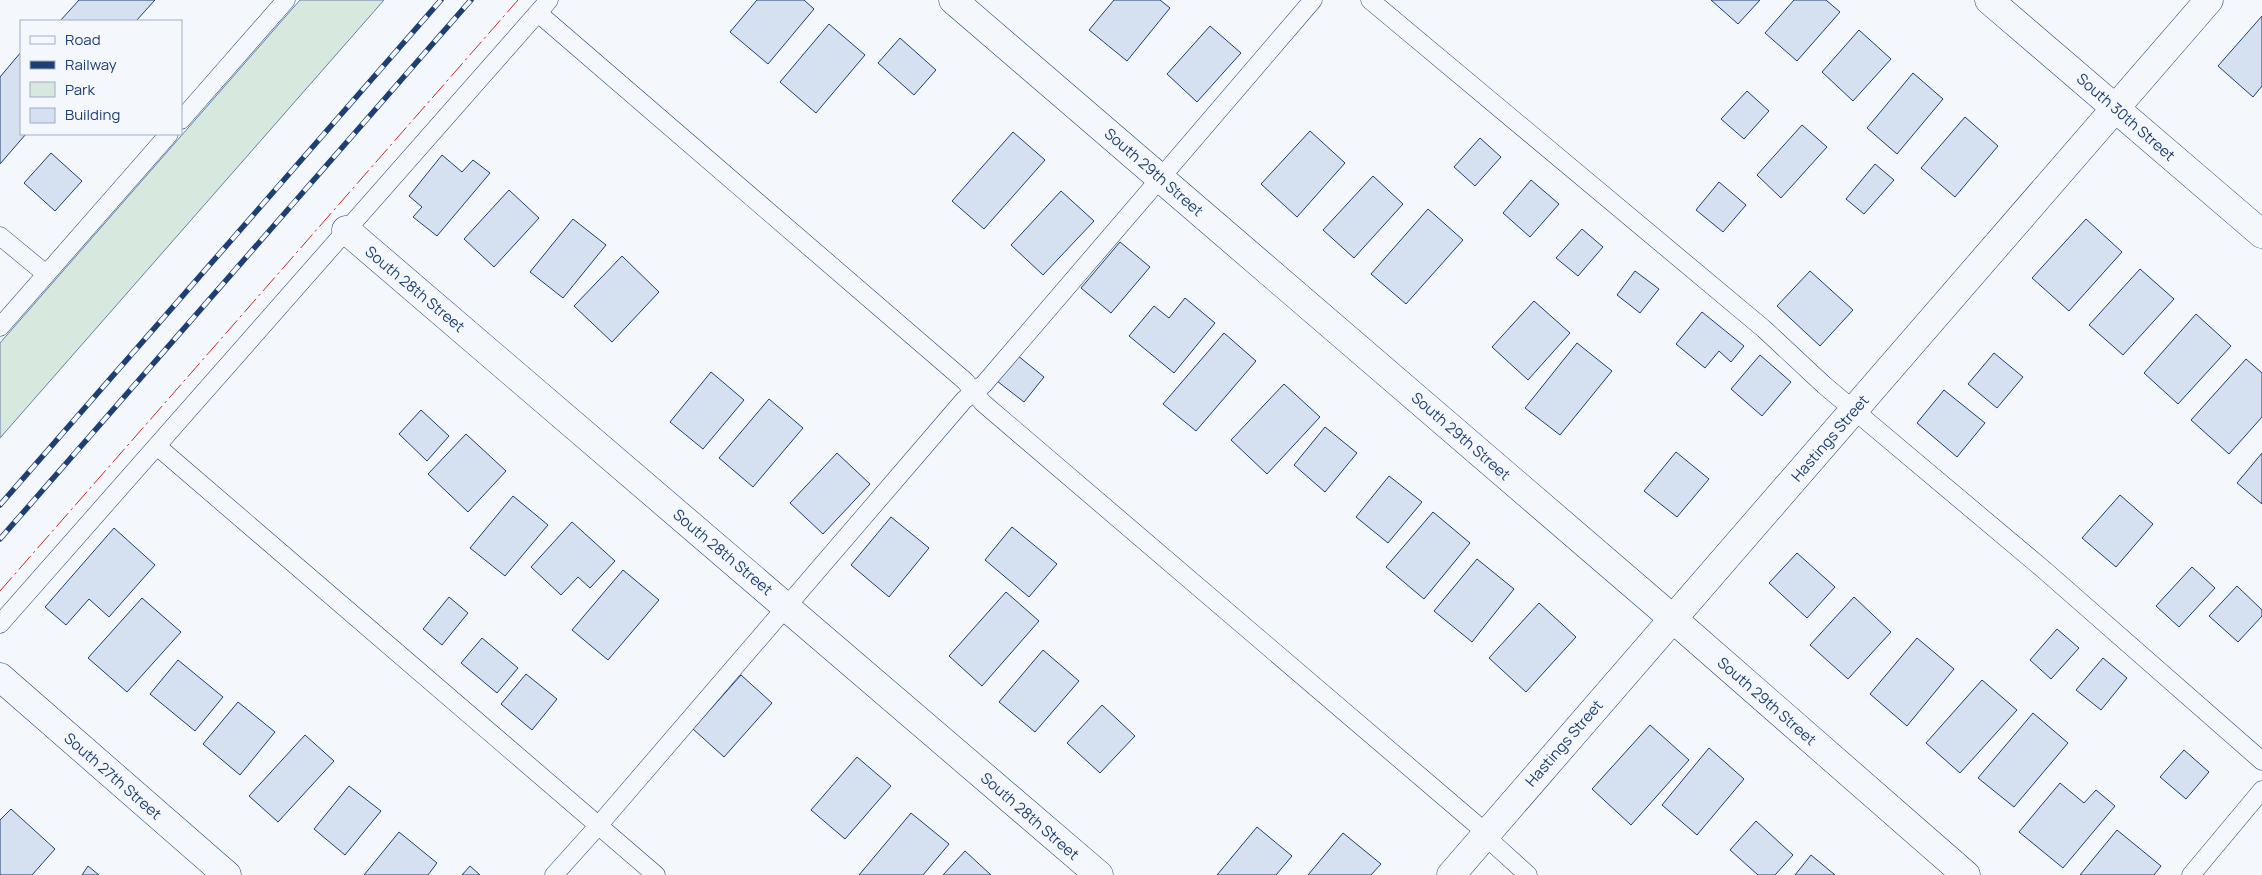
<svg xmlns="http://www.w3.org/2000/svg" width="2262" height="875" font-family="Manrope,sans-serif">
<rect width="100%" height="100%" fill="#f4f7fb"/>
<!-- green -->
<path fill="#d7e8df" stroke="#687fa3" d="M300 0H384L0 438V343Z"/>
<!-- building -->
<g fill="#d5e0f0" stroke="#1d3f73">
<path d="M79 0H155L136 21H60Z"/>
<path d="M757 0H804L814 9 768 64 730 32Z"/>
<path d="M1114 0H1160L1170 8 1127 61 1089 30Z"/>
<path d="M1711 0H1760L1738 24Z"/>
<path d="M1794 0H1826L1840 12 1797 61 1765 33Z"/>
<path d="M2262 16V86L2253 97 2218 66Z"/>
<path d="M829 24 865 55 816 113 780 82Z"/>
<path d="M1210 26 1241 53 1197 102 1167 74Z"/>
<path d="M1859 30 1891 59 1853 101 1822 72Z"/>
<path d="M900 38 936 70 914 95 878 63Z"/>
<path d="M21 52V134H26L0 164V77Z"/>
<path d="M1913 73 1943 99 1897 154 1867 128Z"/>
<path d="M1747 91 1769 111 1744 139 1721 119Z"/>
<path d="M1965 117 1998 146 1955 197 1921 168Z"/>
<path d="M1802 125 1827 147 1781 198 1757 175Z"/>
<path d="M1310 131 1345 163 1297 217 1261 184Z"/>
<path d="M1013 132 1045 160 984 229 952 201Z"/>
<path d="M1480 138 1501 157 1475 186 1454 167Z"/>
<path d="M51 153 82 181 55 211 24 183Z"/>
<path d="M442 155 462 172 473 160 490 173 437 236 413 217 422 207 409 196Z"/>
<path d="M1875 164 1894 180 1864 214 1846 199Z"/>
<path d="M1373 176 1403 204 1354 258 1323 230Z"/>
<path d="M1531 180 1559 204 1530 237 1503 213Z"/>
<path d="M1719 182 1746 205 1723 232 1696 210Z"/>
<path d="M509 190 539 218 494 267 464 239Z"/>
<path d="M1061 191 1094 221 1043 275 1011 245Z"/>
<path d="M1428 209 1463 240 1406 304 1371 274Z"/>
<path d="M573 219 606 245 563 298 530 272Z"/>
<path d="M2086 219 2122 252 2069 311 2032 278Z"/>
<path d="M1582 229 1603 247 1578 276 1556 258Z"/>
<path d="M1120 242 1150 267 1111 313 1081 288Z"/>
<path d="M622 256 659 292 612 342 574 306Z"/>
<path d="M2140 269 2174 299 2123 355 2089 325Z"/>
<path d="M1635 271 1659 289 1640 313 1617 295Z"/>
<path d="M1810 271 1853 310 1820 346 1777 306Z"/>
<path d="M1185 298 1215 323 1174 373 1129 336 1154 306 1169 318Z"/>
<path d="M1534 301 1570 333 1528 380 1492 347Z"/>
<path d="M1702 312 1744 346 1731 362 1719 351 1705 368 1676 344Z"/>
<path d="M2196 314 2231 346 2178 404 2144 373Z"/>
<path d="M1224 333 1256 361 1196 431 1163 404Z"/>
<path d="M1577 343 1612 371 1560 435 1525 408Z"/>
<path d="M1994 353 2023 377 1997 408 1968 384Z"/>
<path d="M1017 355 1044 377 1024 402 997 381Z"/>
<path d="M1760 355 1791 382 1762 416 1731 389Z"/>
<path d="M2246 359 2262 373V417L2229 454 2191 420Z"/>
<path d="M711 372 744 400 703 449 670 422Z"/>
<path d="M1284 384 1320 417 1267 474 1231 440Z"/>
<path d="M1944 390 1985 423 1957 457 1917 423Z"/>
<path d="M769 399 803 428 753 487 719 458Z"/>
<path d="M421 410 449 436 427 461 399 434Z"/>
<path d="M1325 427 1357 453 1325 492 1294 465Z"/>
<path d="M466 434 506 471 468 512 428 474Z"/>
<path d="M1676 452 1709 479 1677 517 1644 491Z"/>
<path d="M837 453 870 484 823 534 790 503Z"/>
<path d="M2262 453V504L2237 483Z"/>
<path d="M1389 476 1422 502 1388 543 1356 517Z"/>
<path d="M2120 495 2153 524 2116 567 2082 538Z"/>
<path d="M513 496 548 525 505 576 470 548Z"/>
<path d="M1433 512 1470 543 1424 599 1386 567Z"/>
<path d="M891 517 929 548 889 597 851 565Z"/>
<path d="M572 522 615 561 590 588 578 577 561 595 531 567Z"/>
<path d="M1012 527 1057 564 1029 597 985 560Z"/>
<path d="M114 528 155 565 109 617 89 599 66 625 45 607Z"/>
<path d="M1797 553 1835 587 1807 618 1769 583Z"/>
<path d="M1477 559 1514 589 1472 642 1434 611Z"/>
<path d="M2192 567 2215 588 2179 627 2156 606Z"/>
<path d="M623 570 659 600 608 660 572 630Z"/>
<path d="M2237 586 2262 610V616L2238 642 2209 616Z"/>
<path d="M1006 592 1039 621 982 686 949 656Z"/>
<path d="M449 597 468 613 442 645 423 629Z"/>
<path d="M1854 597 1891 632 1848 679 1810 645Z"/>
<path d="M142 598 181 632 127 692 88 658Z"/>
<path d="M1539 603 1576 637 1526 692 1489 658Z"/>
<path d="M2057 629 2079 648 2051 679 2030 660Z"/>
<path d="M482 638 518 668 497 693 461 663Z"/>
<path d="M1917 638 1954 669 1907 726 1870 694Z"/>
<path d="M1043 650 1079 681 1035 732 999 702Z"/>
<path d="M2103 658 2127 678 2101 710 2076 690Z"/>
<path d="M178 660 223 697 195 731 150 694Z"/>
<path d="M526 674 557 699 532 730 501 704Z"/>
<path d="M741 675 772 703 724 757 693 729Z"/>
<path d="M1982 680 2017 710 1960 773 1926 743Z"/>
<path d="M238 702 275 732 240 775 203 744Z"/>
<path d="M1102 705 1135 736 1100 773 1067 743Z"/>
<path d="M2033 713 2068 743 2014 807 1978 778Z"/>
<path d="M1650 725 1689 760 1631 825 1592 789Z"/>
<path d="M305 735 334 761 278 822 249 796Z"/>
<path d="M1709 748 1744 779 1697 835 1662 805Z"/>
<path d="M2184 750 2209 772 2186 799 2160 777Z"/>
<path d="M857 757 891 786 845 839 811 810Z"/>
<path d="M2060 783 2084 803 2096 790 2115 806 2063 868 2019 832Z"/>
<path d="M349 786 381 811 345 855 314 829Z"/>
<path d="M11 809 55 849 32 875H0V820Z"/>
<path d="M911 813 949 844 923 875H859Z"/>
<path d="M1756 821 1793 855 1775 875H1758L1730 850Z"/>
<path d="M1257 827 1292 856 1276 875H1217Z"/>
<path d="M2117 830 2161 866 2154 875H2080Z"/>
<path d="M399 832 437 863 428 875H364Z"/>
<path d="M1343 833 1381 864 1371 875H1308Z"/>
<path d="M965 851 991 875H943Z"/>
<path d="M1811 855 1835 875H1795Z"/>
<path d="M88 866 99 875H82Z"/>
<path d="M470 866 480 875H462Z"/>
</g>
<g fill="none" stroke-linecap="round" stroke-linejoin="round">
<defs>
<g id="service">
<path d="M1370 0 1764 329 1824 385 2043 569 2262 761"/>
<path d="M538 13 965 381 983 403 1477 825 1496 846 1528 875"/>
<path d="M181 120 286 0"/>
<path d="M0 236 46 274"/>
<path d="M0 327 169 134"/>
<path d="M158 447 656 875"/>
<path d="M0 624 549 0"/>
<path d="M554 875 598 826 964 400 984 384 1313 0"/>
<path d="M2191 875 2262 790"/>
</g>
<g id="minor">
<path d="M953 0 1672 618 1966 875"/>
<path d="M346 230 1099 875"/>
<path d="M0 677 227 875"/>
<path d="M1451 875 2209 0"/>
</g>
<path id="tertiary" d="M1989 0 2262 234"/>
</defs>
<!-- service casing -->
<use href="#service" stroke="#1d3f73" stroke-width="19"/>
<!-- minor casing -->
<use href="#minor" stroke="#1d3f73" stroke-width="29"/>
<!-- tertiary casing -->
<use href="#tertiary" stroke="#1d3f73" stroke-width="29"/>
<!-- service -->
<use href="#service" stroke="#f4f7fb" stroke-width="18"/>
<!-- minor -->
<use href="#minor" stroke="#f4f7fb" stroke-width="28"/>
<!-- tertiary -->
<use href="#tertiary" stroke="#f4f7fb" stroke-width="28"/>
<defs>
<g id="rail">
<path d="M0 505 441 0"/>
<path d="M0 539 471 0"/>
</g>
</defs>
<!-- rail casing -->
<use href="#rail" stroke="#1d3f73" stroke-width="5.5"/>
<!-- rail -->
<use href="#rail" stroke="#f4f7fb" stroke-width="4" stroke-dasharray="11" stroke-linecap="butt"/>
<!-- power -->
<path stroke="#c62828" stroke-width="1" stroke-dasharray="18 4 2.5 4" stroke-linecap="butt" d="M0 591 518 0"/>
</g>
<g text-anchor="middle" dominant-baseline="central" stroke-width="4" stroke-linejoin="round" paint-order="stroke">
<!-- street labels -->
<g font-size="15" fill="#1d3f73" stroke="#f4f7fb">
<text transform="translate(2126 117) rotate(41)">South 30th Street</text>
<text transform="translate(1154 172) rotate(41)">South 29th Street</text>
<text transform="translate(415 289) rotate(40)">South 28th Street</text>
<text transform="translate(1461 436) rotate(41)">South 29th Street</text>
<text transform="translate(1830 438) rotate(-49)">Hastings Street</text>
<text transform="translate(723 552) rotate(40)">South 28th Street</text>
<text transform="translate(1767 701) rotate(41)">South 29th Street</text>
<text transform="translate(1564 743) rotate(-49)">Hastings Street</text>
<text transform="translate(113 776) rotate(41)">South 27th Street</text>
<text transform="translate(1030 816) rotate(41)">South 28th Street</text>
</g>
</g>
<!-- legend -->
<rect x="20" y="20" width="162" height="115" fill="#f4f7fb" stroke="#9eadc5"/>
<rect x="30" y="36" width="25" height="8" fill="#f4f7fb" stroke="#9eadc5"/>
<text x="65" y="45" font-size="15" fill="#1d3f73">Road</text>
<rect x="30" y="61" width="25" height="8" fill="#1d3f73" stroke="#9eadc5"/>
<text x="65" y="70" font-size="15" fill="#1d3f73">Railway</text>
<rect x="30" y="82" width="25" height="15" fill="#d7e8df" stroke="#9eadc5"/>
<text x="65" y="95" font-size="15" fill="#1d3f73">Park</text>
<rect x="30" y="108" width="25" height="15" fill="#d5e0f0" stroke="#9eadc5"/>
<text x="65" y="120" font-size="15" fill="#1d3f73">Building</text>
</svg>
